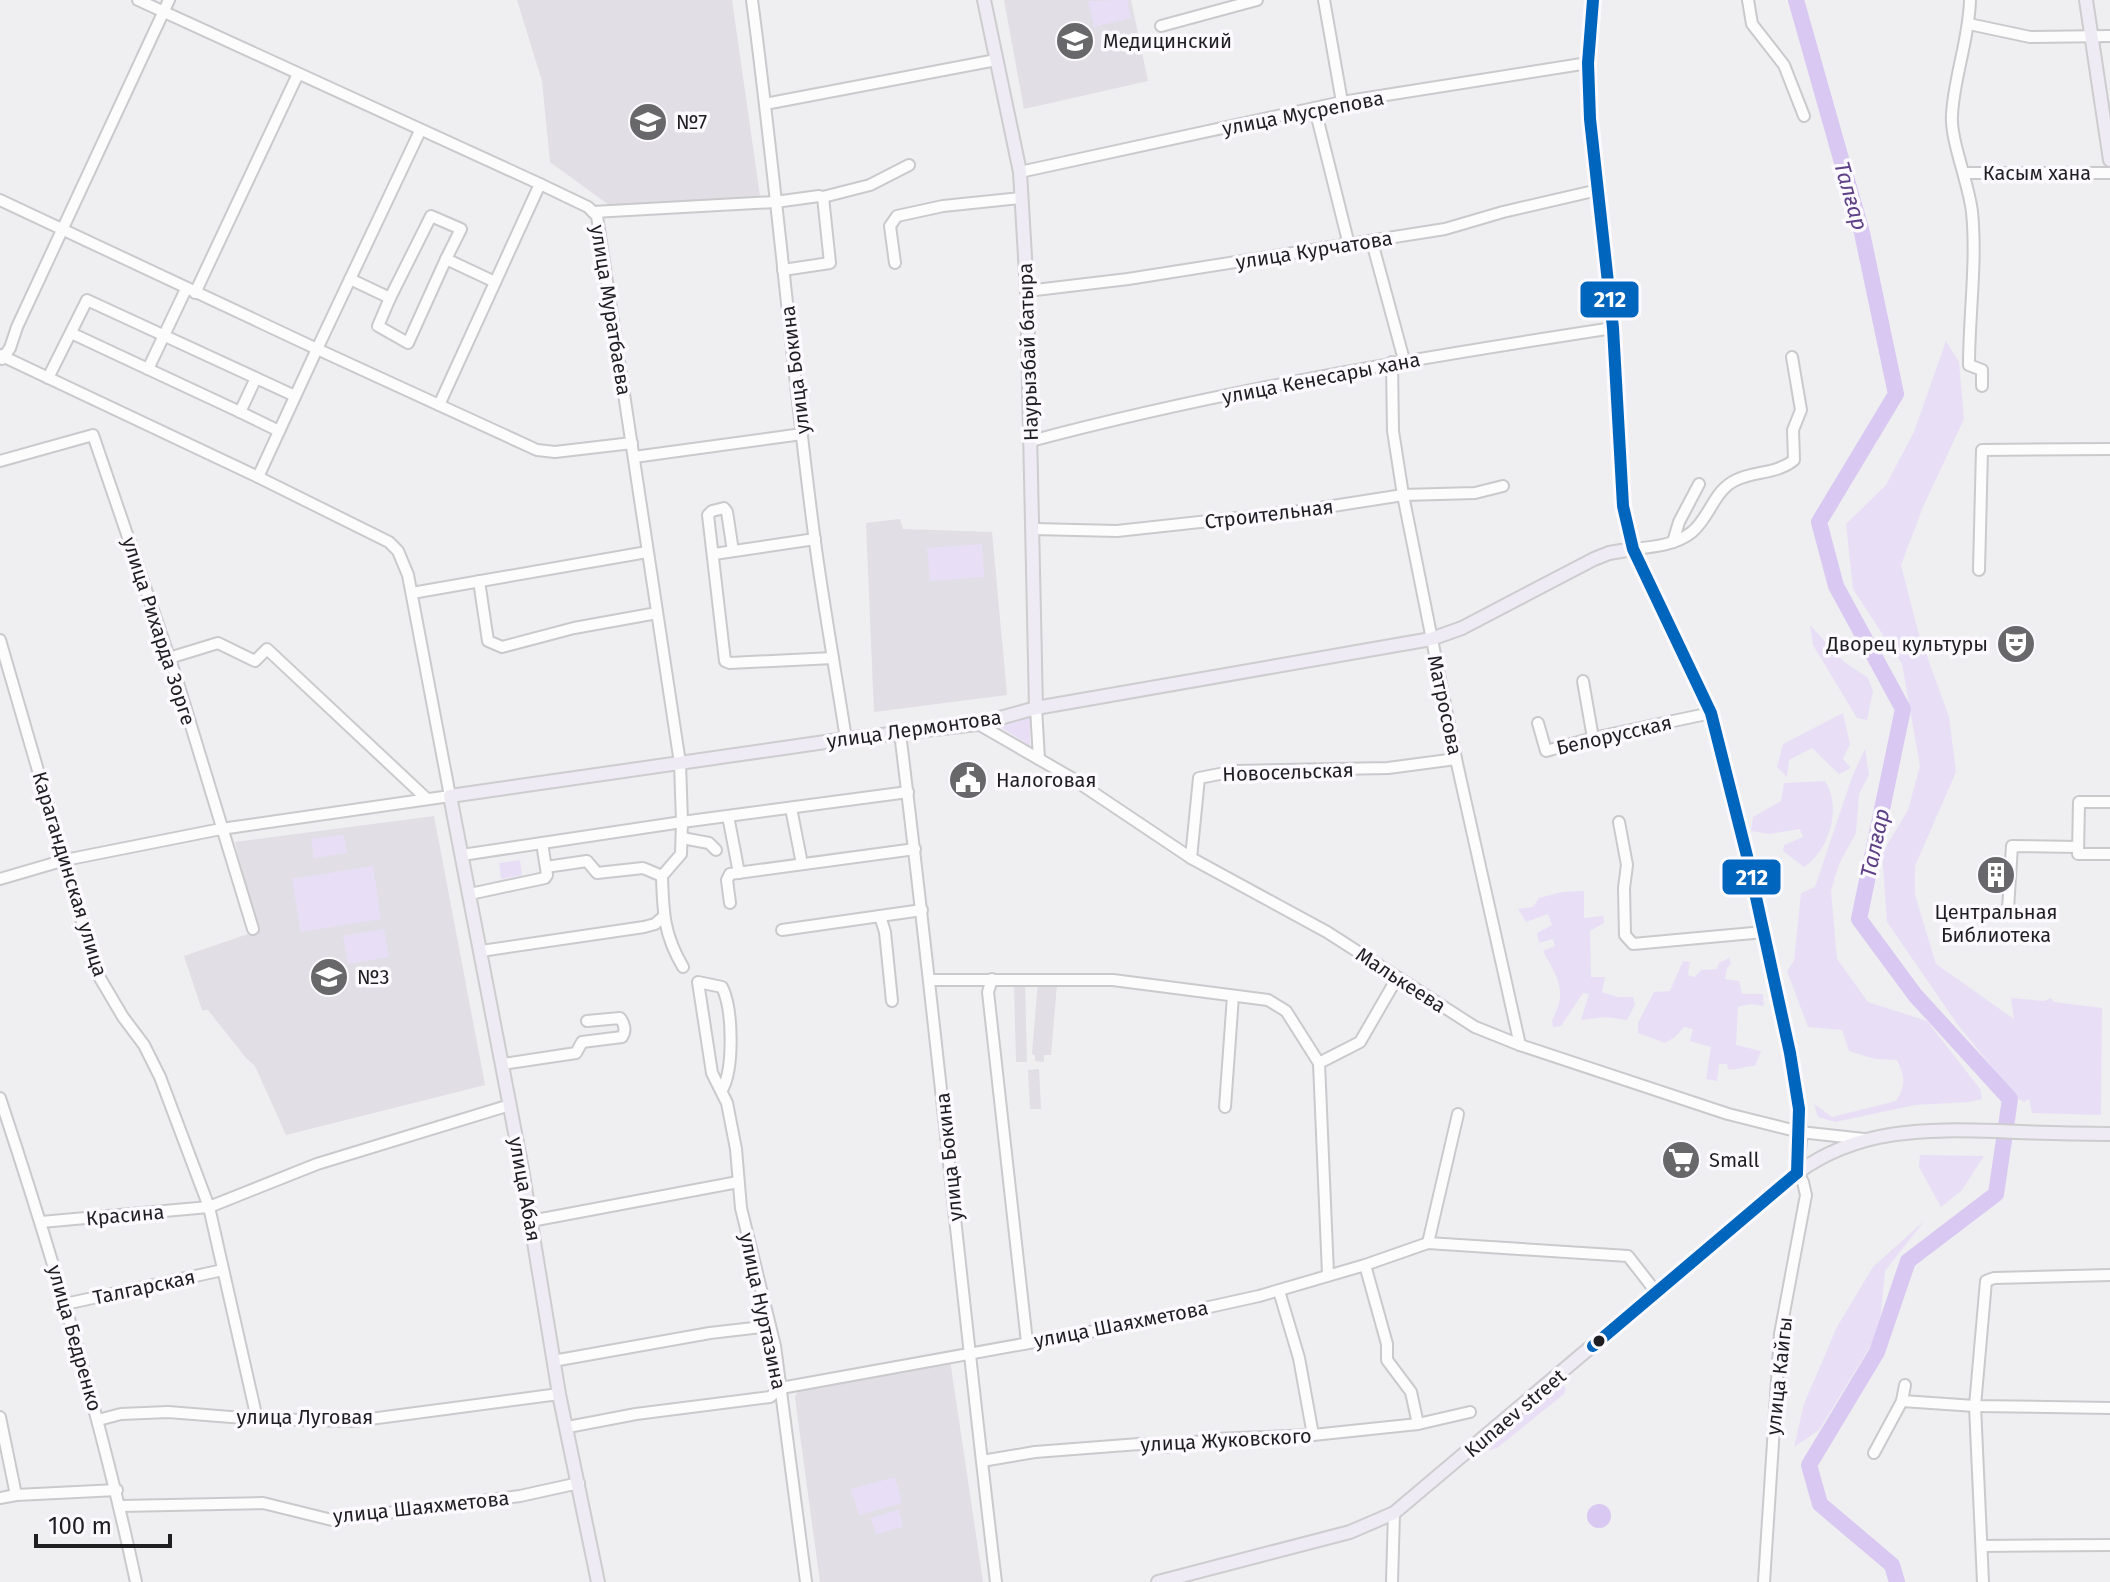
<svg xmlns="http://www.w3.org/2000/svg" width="2110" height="1582" font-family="'Fira Sans',sans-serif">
<rect width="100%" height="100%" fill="#efeef1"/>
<!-- built -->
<g fill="#e1dee6">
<path d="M517 0H732L761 203 620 213 550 162 542 81Z"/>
<path d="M1004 0H1131L1148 81 1024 109Z"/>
<path d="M900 519 903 529 992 532 1007 695 874 712 866 523Z"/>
<path d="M434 816 485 1085 286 1135 255 1066 246 1058 208 1010H202L184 956 257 931 235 842Z"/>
<path d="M1038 982 1057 984 1051 1055H1044V1062L1035 1061V1055L1032 1054Z"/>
<path d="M1014 983H1025L1027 1062H1016Z"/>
<path d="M1039 1069 1041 1109H1030L1028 1070Z"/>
<path d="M950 1360 983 1582H820L795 1398 798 1389Z"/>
</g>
<!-- green -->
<g fill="#e8dff7">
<path d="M1127 0 1131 18 1094 27 1088 1Z"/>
<path d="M1946 341 1959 362 1964 419 1923 507 1901 565 1918 631 1949 717 1956 772 1915 866V895L1936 964 2014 1019 2011 998 2044 1001 2051 998 2054 1002 2102 1008 2101 1115 2032 1113 2029 1099 2024 1102 2017 1098 1958 1025 1887 922 1882 853 1908 810 1920 766 1902 664 1853 589 1846 524 1886 485 1914 432Z"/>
<path d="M982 544 984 577 930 581 927 548Z"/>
<path d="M1810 625 1843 661 1868 678 1873 691 1867 720 1857 718 1813 645Z"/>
<path d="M1843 713 1850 744 1843 759 1851 768 1839 774 1812 748 1789 760 1787 777 1777 767 1783 744Z"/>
<path d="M1030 716V746L996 724Z"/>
<path d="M1865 749 1869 775 1859 794 1856 833 1839 864 1831 891 1837 959 1868 1002 1927 1021 1980 1089 1982 1099 1969 1102 1915 1105 1835 1122 1818 1117 1814 1104 1832 1117 1896 1101C1906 1085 1905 1076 1897 1060L1875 1059 1849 1051 1842 1030 1808 1027 1787 971 1794 961 1801 893 1815 887 1852 777Z"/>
<path d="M1825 781C1842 807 1830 850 1804 867L1783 851 1784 845 1803 837 1800 829 1769 834 1751 831 1753 817 1781 801 1784 783Z"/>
<path d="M344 835 347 853 314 858 311 839Z"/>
<path d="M520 860 522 875 501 879 499 863Z"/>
<path d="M373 866 381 919 301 932 292 879Z"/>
<path d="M1584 891V918L1603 916 1604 923 1590 931 1591 977H1605L1602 992 1618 997H1633L1635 1005 1627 1020 1605 1017 1581 1020 1589 994 1583 993 1561 1026 1553 1027 1552 1020C1568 991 1558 979 1543 951L1555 946 1553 939 1539 943 1537 933 1552 925 1548 914 1526 922 1518 909 1533 907 1539 898 1562 892Z"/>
<path d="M384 929 389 957 348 964 343 936Z"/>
<path d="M1729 958 1731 964 1727 968 1725 979 1739 981 1742 994H1763L1764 1006 1750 1004 1738 1007 1736 1045 1761 1051 1755 1066C1746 1065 1737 1071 1728 1069L1727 1064H1719L1717 1081 1706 1079 1711 1047 1690 1041 1693 1029 1684 1027 1675 1037 1665 1043 1638 1033V1023L1654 992 1670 991 1683 961 1690 962 1688 975 1695 977 1701 970 1717 969 1719 963Z"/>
<path d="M1920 1155 1984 1156 1962 1190 1941 1207 1919 1167Z"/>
<path d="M1924 1221 1885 1271 1879 1332 1819 1430 1794 1447 1804 1404 1837 1327 1873 1267Z"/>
<path d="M1562 1384 1566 1388 1564 1394 1497 1448 1489 1450 1488 1446 1492 1441 1556 1386Z"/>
<path d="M895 1477 902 1503 859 1515 851 1489Z"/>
<path d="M899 1510 903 1527 876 1534 871 1518Z"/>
</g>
<!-- water -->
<circle fill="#d8c8f2" cx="1599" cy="1516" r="12"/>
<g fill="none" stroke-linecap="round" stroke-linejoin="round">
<!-- river -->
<path stroke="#d8c8f2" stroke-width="16" d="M1796 0 1862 233 1896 394 1819 522 1836 586 1903 709 1859 919 1915 995 2010 1099 1996 1194 1908 1261 1877 1352 1809 1465 1820 1504 1892 1565 1897 1582"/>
<defs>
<g id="minor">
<path d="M138 0 540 184 588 207 597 216 680 763 682 822 462 855"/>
<path d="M752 0C776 180 791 361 815 542 824 608 836 674 846 739"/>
<path d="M1324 0 1342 102"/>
<path d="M1748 0 1752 24 1784 65 1804 116"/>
<path d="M1970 0C1969 40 1954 76 1952 115 1950 139 1969 184 1972 212 1977 262 1969 315 1969 365L1982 370V386"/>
<path d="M1969 24 2030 37 2110 36"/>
<path d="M1161 26 1257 0"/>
<path d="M765 104 996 60"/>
<path d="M1315 109 1349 245"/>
<path d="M1020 172 1342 102 1588 63"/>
<path d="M1964 173H2110"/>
<path d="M0 200 317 349 420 131"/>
<path d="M593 212 775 202 819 196 823 197 870 185 909 165"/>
<path d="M1372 242 1404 360"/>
<path d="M895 263 890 226 897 216 943 206 1021 198"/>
<path d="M783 270 830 263 823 197"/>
<path d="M350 279 390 298 431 216 461 229 446 259 495 282"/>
<path d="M1027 291 1128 279 1445 229 1503 212 1598 190"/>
<path d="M195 293 298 74"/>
<path d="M390 298 378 326 408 343 446 259"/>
<path d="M0 355 258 477 389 542 398 551 408 575 450 796 221 829 65 860 0 879"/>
<path d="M2 359 10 348 17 327 169 0"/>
<path d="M1392 362 1393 431 1403 495 1456 759 1520 1045"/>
<path d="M148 369 186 289"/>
<path d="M48 378 87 300 256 378 240 412 71 333"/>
<path d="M256 378 295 396"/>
<path d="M439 405 540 184"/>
<path d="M240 412 279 431"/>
<path d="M1031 441C1222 390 1418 358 1613 328"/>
<path d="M634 457 802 434"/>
<path d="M0 461 93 435 178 683 253 929"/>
<path d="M258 477 317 349 537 450 555 452 632 443"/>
<path d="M1034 529 1117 531 1301 511 1403 495 1475 493 1503 486"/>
<path d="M1673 542 1679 522 1699 484"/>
<path d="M1633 549C1653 547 1676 545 1692 532 1710 517 1714 490 1736 480 1755 471 1777 474 1794 460L1793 430 1801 410 1792 357"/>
<path d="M733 551 727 512 724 508 712 511 708 515 725 661 730 663 833 658"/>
<path d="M714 554 815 539"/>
<path d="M1979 570 1982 450 2110 449"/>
<path d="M479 581 488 641 502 647 574 628 657 613"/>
<path d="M412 593 647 552"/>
<path d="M0 640 97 973 123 1017 144 1045 160 1077 209 1207 257 1419"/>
<path d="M169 658 218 643 255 661 267 649 427 799"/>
<path d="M1583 681 1593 738"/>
<path d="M1036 708 1039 759"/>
<path d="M1538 723 1546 751 1593 738 1711 713"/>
<path d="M978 724 1070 777 1191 858 1327 932 1475 1027 1520 1045 1728 1114 1800 1132 1864 1139"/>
<path d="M900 733C935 1015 962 1299 996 1582"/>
<path d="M2110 802H2079L2078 854H2110"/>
<path d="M791 808 802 864"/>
<path d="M728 816 739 873"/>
<path d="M1619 822 1627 865 1624 888 1625 935 1633 944 1764 932"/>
<path d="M682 838 709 843 716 850"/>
<path d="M1191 858 1199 778 1235 771 1388 768 1456 759"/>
<path d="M546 867 587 861 597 873 643 868 662 876"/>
<path d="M470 894 545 878 547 875 542 843"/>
<path d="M730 903 727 880 730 874 915 849"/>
<path d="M2008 909 2012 846 2078 847"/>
<path d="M880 916 885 932 892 1001"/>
<path d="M782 930 922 910"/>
<path d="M481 951 644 927 655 924 663 917"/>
<path d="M683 967C664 935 663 913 662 876L681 854 682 822 908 792"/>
<path d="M992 979 988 992 1027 1342"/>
<path d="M931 980H1113L1268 1000 1286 1011 1319 1063"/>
<path d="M503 1064 576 1053 582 1042 622 1037C626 1031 625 1024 620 1018L587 1021"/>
<path d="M722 1090C734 1069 733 1009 722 987L698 982 712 1073 727 1103 736 1149 741 1208 775 1346 806 1582"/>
<path d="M0 1098C53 1257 101 1418 136 1582"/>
<path d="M1225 1107 1233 996"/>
<path d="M531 1221 738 1182"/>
<path d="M41 1222 209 1207 317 1164 510 1105"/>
<path d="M1428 1243 1458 1114"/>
<path d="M1365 1265 1387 1344V1360L1411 1392 1418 1424"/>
<path d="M1328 1274 1319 1063 1360 1042 1397 978"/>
<path d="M1279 1291 1299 1358 1313 1435"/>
<path d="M65 1304 223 1270"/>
<path d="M553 1361 710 1333 770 1326"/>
<path d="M1902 1401 1905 1385"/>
<path d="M0 1417 16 1495"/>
<path d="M98 1420 121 1414 168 1412 257 1419 355 1421 559 1394"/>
<path d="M568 1427 636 1414 770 1397 781 1388 1128 1325 1259 1296 1365 1265 1428 1243 1628 1256 1656 1292"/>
<path d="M1874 1453 1902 1401 1975 1406 2110 1408"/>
<path d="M982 1461 1035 1452 1139 1444 1165 1447 1214 1439 1313 1435 1418 1424 1470 1412"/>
<path d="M0 1498 16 1495 117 1490"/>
<path d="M120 1506 263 1503 332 1520 520 1496 579 1483"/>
<path d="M1982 1546 2110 1545"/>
<path d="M1392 1582 1394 1513"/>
<path d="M1764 1582 1780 1334 1806 1195 1803 1182 1797 1173"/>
<path d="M1983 1582 1975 1406 1986 1281 1994 1278 2110 1275"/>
</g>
<g id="major">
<path d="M984 0 1020 172 1027 291 1036 708"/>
<path d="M1593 0 1588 63 1590 119 1613 328 1623 506 1633 549 1711 713 1747 856 1790 1053 1799 1109 1800 1140 1797 1173"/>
<path d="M2086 0 2110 160"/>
<path d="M598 1582 559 1394 522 1169 450 796 846 739 978 724 1036 708 1431 639 1462 628 1594 559 1609 553 1633 549"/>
<path d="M1158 1582 1350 1532 1394 1513 1797 1173C1858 1128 1926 1129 1998 1131 2036 1133 2073 1134 2110 1134"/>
</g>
</defs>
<!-- minor casing -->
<use href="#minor" stroke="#cac9cc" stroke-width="14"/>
<!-- major casing -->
<use href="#major" stroke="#cdccce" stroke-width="16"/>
<!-- minor -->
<use href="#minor" stroke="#fdfcfd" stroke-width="10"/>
<!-- major -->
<use href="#major" stroke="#efebf4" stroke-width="12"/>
<defs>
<g id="bus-1">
<path d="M1593 0 1588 63 1590 119 1613 328 1623 506 1633 549 1711 713 1747 856 1790 1053 1799 1109 1797 1173"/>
<path d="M1593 1346 1797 1173"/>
</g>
</defs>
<!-- bus-1 casing -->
<use href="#bus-1" stroke="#fcfaff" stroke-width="18"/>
<!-- bus-1 -->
<use href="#bus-1" stroke="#0065bd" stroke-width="12"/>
</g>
<!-- icons -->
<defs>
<symbol id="university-disc" viewBox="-11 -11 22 22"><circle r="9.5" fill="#686769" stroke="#fcfaff"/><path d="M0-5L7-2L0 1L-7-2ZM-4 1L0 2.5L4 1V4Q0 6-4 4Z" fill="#fff"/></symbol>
<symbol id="school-disc" viewBox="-11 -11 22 22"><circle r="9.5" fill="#686769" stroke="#fcfaff"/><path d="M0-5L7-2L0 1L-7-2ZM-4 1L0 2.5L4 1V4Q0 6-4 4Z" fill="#fff"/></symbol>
<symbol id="theatre-disc" viewBox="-11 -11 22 22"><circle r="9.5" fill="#686769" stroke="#fcfaff"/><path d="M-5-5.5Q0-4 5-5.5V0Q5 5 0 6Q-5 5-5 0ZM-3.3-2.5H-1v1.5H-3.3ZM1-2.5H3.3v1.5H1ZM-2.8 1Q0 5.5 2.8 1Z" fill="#fff"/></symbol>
<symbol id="civic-disc" viewBox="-11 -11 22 22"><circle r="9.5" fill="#686769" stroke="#fcfaff"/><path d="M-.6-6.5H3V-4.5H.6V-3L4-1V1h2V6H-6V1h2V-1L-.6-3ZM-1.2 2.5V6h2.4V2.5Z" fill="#fff"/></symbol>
<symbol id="building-disc" viewBox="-11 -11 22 22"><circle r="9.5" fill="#686769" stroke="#fcfaff"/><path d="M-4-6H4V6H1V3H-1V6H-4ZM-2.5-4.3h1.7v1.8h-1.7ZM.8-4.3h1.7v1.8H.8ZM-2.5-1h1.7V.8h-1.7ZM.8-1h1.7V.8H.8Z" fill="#fff"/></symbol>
<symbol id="supermarket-disc" viewBox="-11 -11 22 22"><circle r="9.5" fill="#686769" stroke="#fcfaff"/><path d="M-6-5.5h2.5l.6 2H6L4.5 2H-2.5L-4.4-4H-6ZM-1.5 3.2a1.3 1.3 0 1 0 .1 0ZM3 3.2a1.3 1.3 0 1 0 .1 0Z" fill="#fff"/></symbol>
</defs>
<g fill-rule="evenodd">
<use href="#university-disc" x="1053" y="19" width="44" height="44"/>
<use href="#school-disc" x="626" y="100" width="44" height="44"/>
<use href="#theatre-disc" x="1994" y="622" width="44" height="44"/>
<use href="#civic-disc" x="946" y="758" width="44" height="44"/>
<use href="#building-disc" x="1974" y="853" width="44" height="44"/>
<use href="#school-disc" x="307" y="955" width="44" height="44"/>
<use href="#supermarket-disc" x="1659" y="1138" width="44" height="44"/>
</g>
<!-- markers -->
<circle fill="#1f1e20" stroke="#fcfaff" stroke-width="3" cx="1599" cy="1341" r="7"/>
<g text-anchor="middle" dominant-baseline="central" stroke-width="7" stroke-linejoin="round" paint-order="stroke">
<!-- poi labels -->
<g font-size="20" fill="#1f1e20" stroke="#fcfaff" text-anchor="start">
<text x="1103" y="41">Медицинский</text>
<text x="676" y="122">№7</text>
<text x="1988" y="644" text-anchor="end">Дворец культуры</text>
<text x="996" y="780">Налоговая</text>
<text x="1996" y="912" text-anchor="middle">Центральная<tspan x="1996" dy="23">Библиотека</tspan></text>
<text x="357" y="977">№3</text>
<text x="1709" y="1160">Small</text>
</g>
<!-- street labels -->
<g font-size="20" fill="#1f1e20" stroke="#fcfaff">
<text transform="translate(1303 113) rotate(-11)">улица Мусрепова</text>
<text x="2037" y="173">Касым хана</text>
<text transform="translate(1314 250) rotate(-9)">улица Курчатова</text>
<text transform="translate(611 310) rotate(81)">улица Муратбаева</text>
<text transform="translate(1028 352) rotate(-92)">Наурызбай батыра</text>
<text transform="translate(795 370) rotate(-97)">улица Бокина</text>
<text transform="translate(1321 378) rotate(-11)">улица Кенесары хана</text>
<text transform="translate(1269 514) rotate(-7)">Строительная</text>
<text transform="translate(159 631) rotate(72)">улица Рихарда Зорге</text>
<text transform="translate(1445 705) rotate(78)">Матросова</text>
<text transform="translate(914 729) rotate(-8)">улица Лермонтова</text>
<text transform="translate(1614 735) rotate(-13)">Белорусская</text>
<text transform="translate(1288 772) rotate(-2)">Новосельская</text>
<text transform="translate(70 874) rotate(73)">Карагандинская улица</text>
<text transform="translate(1401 980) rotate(33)">Малькеева</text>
<text transform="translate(949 1157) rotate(-96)">улица Бокина</text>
<text transform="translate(525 1189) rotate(80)">улица Абая</text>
<text transform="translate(125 1215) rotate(-5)">Красина</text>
<text transform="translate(144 1287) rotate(-12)">Талгарская</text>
<text transform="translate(763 1311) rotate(78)">улица Нуртазина</text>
<text transform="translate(1121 1324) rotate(-11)">улица Шаяхметова</text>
<text transform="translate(75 1338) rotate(74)">улица Бедренко</text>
<text transform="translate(1779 1376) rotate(-84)">улица Кайгы</text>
<text transform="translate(1515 1413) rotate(-40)">Kunaev street</text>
<text x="305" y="1417">улица Луговая</text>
<text transform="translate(1226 1440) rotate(-3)">улица Жуковского</text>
<text transform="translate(421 1507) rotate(-6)">улица Шаяхметова</text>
</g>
<!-- water labels -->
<g font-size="22" font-style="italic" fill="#5e4086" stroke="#fcfaff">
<text transform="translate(1851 196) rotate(74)">Талғар</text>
<text transform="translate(1875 843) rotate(-78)">Талғар</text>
</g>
</g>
<g stroke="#fcfaff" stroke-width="3">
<rect x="1579" y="280" width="61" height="39" rx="8" fill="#0065bd"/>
<rect x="1721" y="858" width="61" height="38" rx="8" fill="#0065bd"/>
</g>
<g font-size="22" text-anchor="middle" font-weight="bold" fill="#fff">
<text x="1610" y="307">212</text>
<text x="1752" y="885">212</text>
</g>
<!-- scale -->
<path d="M36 1534v12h134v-12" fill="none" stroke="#1f1e20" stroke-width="4"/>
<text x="48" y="1534" font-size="24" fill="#1f1e20" stroke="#fcfaff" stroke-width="6" paint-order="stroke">100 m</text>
</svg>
